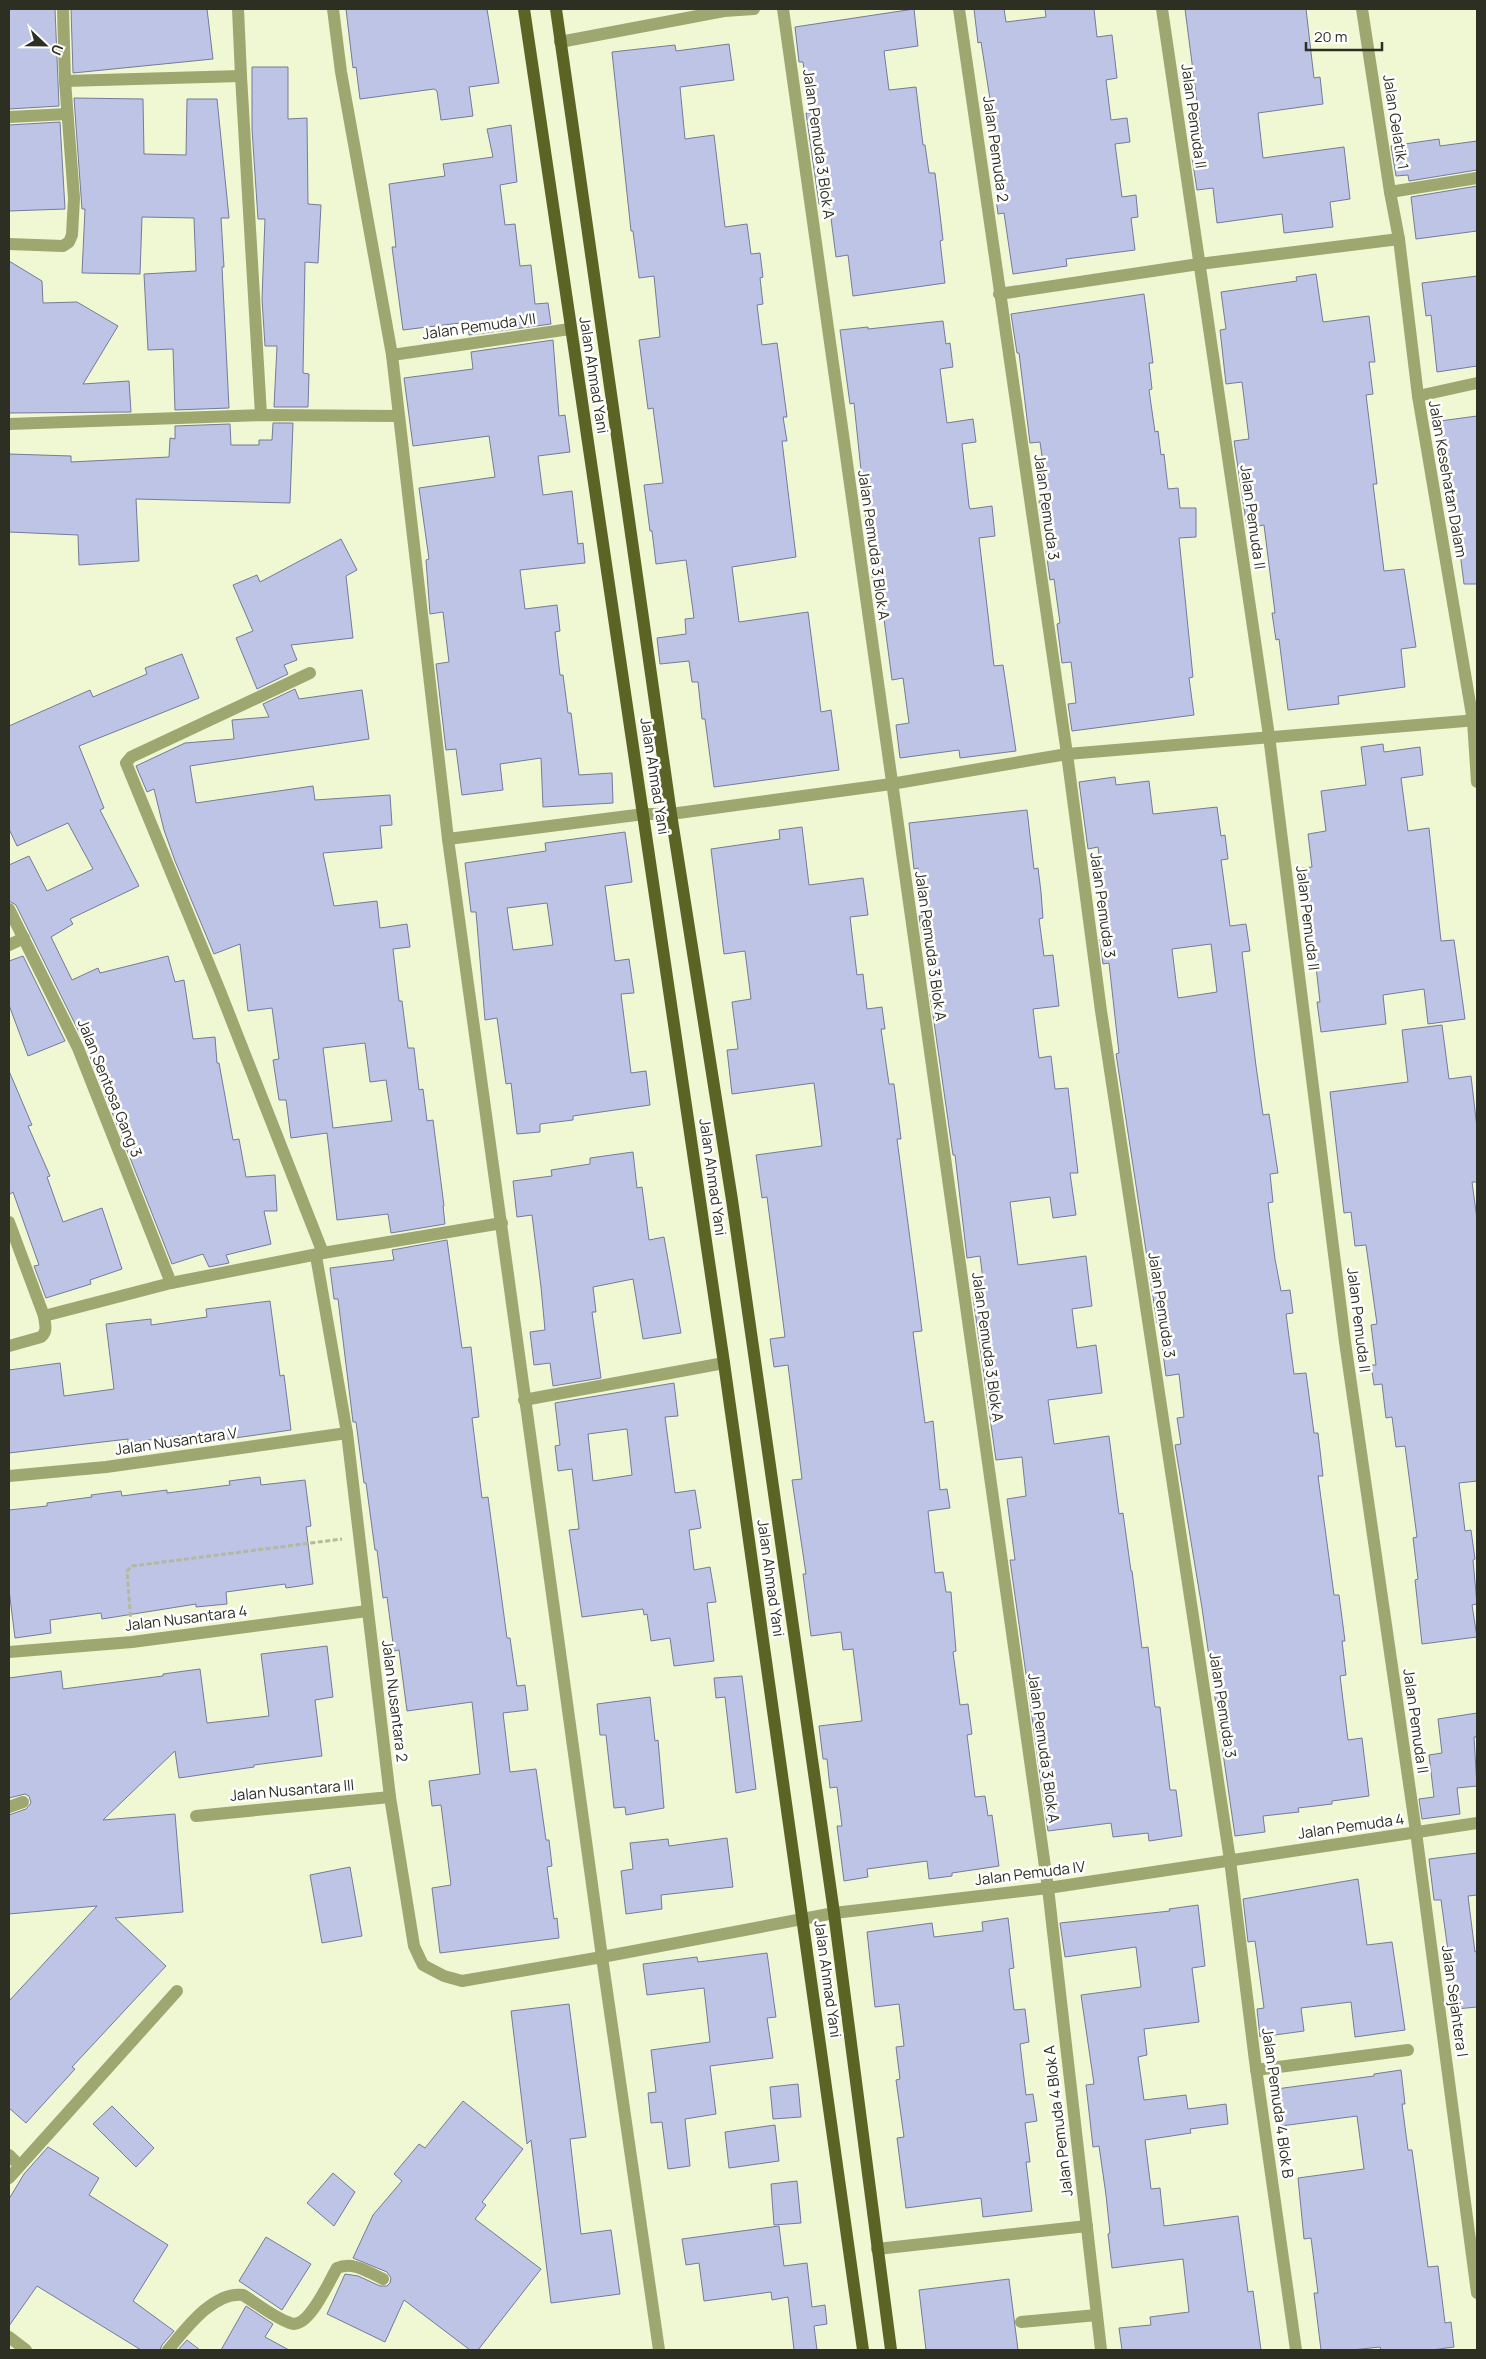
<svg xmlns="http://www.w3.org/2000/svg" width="1486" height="2359" font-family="Manrope,sans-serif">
<rect width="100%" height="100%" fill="#f0f7d3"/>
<!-- building -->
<g fill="#bec4e6" stroke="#757b9a" fill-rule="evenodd">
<path d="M9 9H55L59 106 9 109Z"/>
<path d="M71 9H207L213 59 73 73Z"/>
<path d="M346 9H487L499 83 469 87 473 116 441 120 437 91 434 89 360 99 356 67 353 68Z"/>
<path d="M914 9 918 46 884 51 889 90 916 87 923 145H925L929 173H935L943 240 940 241 945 283 853 296 848 255 836 257 829 203 819 204 806 113H810L803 62H799L795 27Z"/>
<path d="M974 9H1004L1006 22 1046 17 1045 9H1094L1097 37 1112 35 1117 78 1106 80 1111 120 1127 118 1130 142 1115 144 1122 197 1136 195 1138 217 1131 218 1135 250 1066 259 1067 266 1013 274 1004 213 998 214 995 190H1002L1000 162 981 42 978 43Z"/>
<path d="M1185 9H1306L1314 78 1320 77 1323 104 1258 113 1263 158 1344 147 1350 199 1330 202 1333 227 1284 233 1282 214 1217 223 1213 188 1197 190 1192 158 1204 156Z"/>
<path d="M729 44 734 80 680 87 685 139 714 135 725 227 747 224 751 254 760 253 763 277 760 278 763 304 757 305 762 345 777 343 787 417H783L787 441H782L796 557 732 567 739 622 808 612 821 712 831 710 839 770 714 787 705 719H702L698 682H692L689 661 660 664 657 638 686 634 685 619 694 618 686 560 656 564 652 531H650L644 485 663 483 653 408 648 409 639 340 660 337 654 276 639 278 633 231H631L612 52 675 45 676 51Z"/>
<path d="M252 67H288V119L307 118 308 204 321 205 318 263 305 262 303 373 309 374 308 407H274L277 346H265L262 299 265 219H258L252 129Z"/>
<path d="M74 98 143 99 144 154 186 155 187 99H217L229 218H221L224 267H222L229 408 175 410 173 349 148 350 144 274 196 271 194 218 142 217 140 274 82 273 85 209H82Z"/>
<path d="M60 122 65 209 9 211V125Z"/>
<path d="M511 125 517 182 500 185 505 225 515 224 520 266 531 265 535 304 548 303 551 324 469 335 468 322 403 330 392 247H396L389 184 445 176 443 164 493 157 487 129Z"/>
<path d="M1439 139 1440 146 1477 141V170L1409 181 1408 175 1396 176 1391 146Z"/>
<path d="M1477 186V231L1416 239 1411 197Z"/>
<path d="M9 261 42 281 43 303 77 302 118 326 83 384 129 381 131 412 9 413Z"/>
<path d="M1316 274 1323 322 1369 316 1375 362H1369L1373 394 1366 395 1377 484H1373L1384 571 1404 569 1416 647 1401 649 1405 687 1338 696 1339 704 1288 710 1279 639 1276 640 1272 613H1275L1264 525 1247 528 1234 441 1249 439 1242 382 1226 384 1220 330 1226 329 1221 292 1297 281 1296 277Z"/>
<path d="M1477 276V366L1437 372 1431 315 1426 316 1422 283Z"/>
<path d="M1144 294 1153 363H1149L1152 389 1149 390 1155 432 1158 431 1161 455 1164 454 1168 489 1178 488 1180 508H1196V537L1179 538 1193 677 1189 678 1194 715 1072 731 1068 704 1076 703 1071 662 1062 663 1057 624 1060 623 1054 579 1050 580 1039 501 1048 500 1040 442 1030 443 1019 353H1017L1011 314Z"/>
<path d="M943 321 946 344 950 343 953 367 940 369 947 423 973 419 976 442 962 444 969 506 970 509 992 506 995 536 979 538 994 666 1003 665 1016 751 960 758 959 750 900 758 896 725 909 723 903 678 892 680 882 604 875 605 854 403 850 404 840 330 868 327V329Z"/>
<path d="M553 340 559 416 565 415 570 452 538 456 543 495 572 491 578 544 583 543 585 563 520 570 525 609 557 605 560 631 555 632 560 675H563L568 713H571L579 775 612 773 613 803 543 807 541 758 500 764 503 790 462 795 456 749 446 750 436 664 449 662 443 612 430 614 426 560 429 559 419 488 495 477 489 436 413 446 404 378 473 369 471 352Z"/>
<path d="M1477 416V584H1464L1448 459H1444L1440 421Z"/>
<path d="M273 423H293L290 503 136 499 139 561 79 565 78 535 9 532V454L71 456V462L169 457 170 438 175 439V426L230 424 231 445H259V440H272Z"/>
<path d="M341 539 357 570 346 576 353 638 291 645 297 660 284 665 288 674 257 689 236 638 253 631 233 585 257 575 260 582Z"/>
<path d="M182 654 199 698 79 746 104 808 100 810 139 886 70 919 73 924 51 937 72 980 98 968 100 973 168 956 175 982 184 980 193 1039 215 1037 217 1063H219L233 1140 239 1139 246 1177 275 1175 277 1211H264L271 1244 226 1255 229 1263 209 1267 203 1254 172 1264 85 1044 16 905 9 901V865L29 856 47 891 93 869 68 823 17 846 9 829V726L90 690 93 697 147 674 145 668Z"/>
<path d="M295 689 299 699 362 690 369 739 190 766 196 803 313 786 315 800 390 795 392 825 380 826 382 848 323 853 334 906 377 901 380 928 407 924 410 947 393 949 399 1001H402L408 1048H414L419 1090 423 1089 427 1121 433 1120 444 1206H443L445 1224 391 1233 388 1214 337 1220 327 1133 291 1138 286 1100H279L273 1060 279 1059 272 1008 248 1011 240 944 214 954 175 861 164 830 154 789 147 792 136 766 185 743 234 739 232 720 269 717 263 704ZM365 1043 370 1082 386 1080 392 1121 333 1128 323 1048Z"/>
<path d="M1383 744 1384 752 1420 747 1423 775 1401 778 1408 831 1429 828 1441 941 1454 940 1465 1019 1428 1024 1424 989 1383 995 1386 1024 1321 1032 1317 1002H1320L1314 949H1311L1307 915H1305L1302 896H1305L1302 868 1312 867 1308 834 1326 831 1321 791 1366 785 1361 747Z"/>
<path d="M1115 777 1116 785 1149 781 1153 814 1217 807 1221 836 1225 835 1228 859 1221 860 1230 926 1246 924 1250 951 1242 952 1256 1066 1263 1115 1269 1114 1278 1173 1270 1174 1273 1202 1268 1203 1275 1259 1281 1291 1290 1290 1293 1313 1286 1314 1294 1374 1306 1373 1314 1433H1318L1323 1476H1318L1334 1595H1339L1345 1641H1342L1346 1675 1340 1676 1348 1740 1362 1738 1369 1796 1332 1801V1804L1298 1808 1299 1812 1263 1816 1265 1832 1235 1836 1202 1608 1175 1445 1181 1444 1177 1418 1184 1417 1179 1374 1166 1376 1159 1322 1157 1323 1116 1054 1119 1053 1109 963 1103 964 1100 939 1109 938 1098 847 1088 849 1079 782ZM1211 944 1217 992 1178 998 1172 949Z"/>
<path d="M1027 810 1034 869 1038 868 1041 892 1043 918 1039 919 1044 956 1053 955 1059 1006 1033 1009 1039 1058 1051 1056 1055 1089 1068 1088 1078 1173H1070L1076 1215 1053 1218 1050 1197 1010 1202 1018 1265 1086 1256 1092 1306 1072 1309 1077 1348 1096 1345 1102 1393 1048 1400 1054 1444 1109 1436 1119 1514 1123 1513 1131 1571H1132L1142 1648 1148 1647 1155 1707H1160L1170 1790H1176L1182 1836 1149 1841 1148 1833 1113 1837 1111 1823 1048 1831 1010 1560H1015L1007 1499 1026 1496 1022 1457 996 1460 973 1297 985 1295 980 1256 967 1258 955 1155H953L930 994H932L926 947H924L919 916 924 915 918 868 914 869 909 823Z"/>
<path d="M802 827 809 885 863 878 868 915 850 917 857 975 863 974 867 1009 882 1007 885 1029H881L889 1084H894L901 1139H897L922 1331 913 1332 925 1423 933 1421 940 1490 947 1489 950 1508 928 1511 935 1573 943 1572 946 1592H951L956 1651 953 1652 960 1705 968 1704 972 1734 967 1735 975 1797 985 1796 988 1816 992 1815 999 1866 952 1873V1876L929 1879 927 1861 867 1869 868 1877 844 1881 837 1826H842L837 1787 830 1788 827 1759H823L819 1726 862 1721 853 1649 843 1650 841 1632 811 1636 803 1574H806L792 1480 802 1479 788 1365 774 1367 770 1339 785 1337 767 1197 762 1198 756 1155 822 1146 814 1083 732 1094 727 1050 738 1049 732 1002 751 999 745 951 724 954 711 849 780 839 779 830Z"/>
<path d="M625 832 632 882 605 886 615 961 629 959 634 993 621 994 631 1073 646 1071 650 1105 573 1116V1120L540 1124V1132L517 1134 511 1083 506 1084 497 1018 485 1020 476 912H471L465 863 546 851 545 843ZM547 903 553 945 513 950 507 908Z"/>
<path d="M23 956 65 1041 28 1056 9 1005V961Z"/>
<path d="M1442 1025 1449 1079 1471 1076 1477 1128V1182H1472L1477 1219V1481L1459 1483 1465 1531 1471 1530 1475 1559 1473 1560 1477 1604 1472 1605 1477 1637 1422 1644 1415 1580 1418 1579 1413 1538 1417 1537 1405 1446 1396 1447 1392 1417 1386 1418 1382 1384 1374 1385 1371 1365H1376L1371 1325 1377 1324 1366 1245 1355 1246 1351 1212 1344 1213 1330 1092 1408 1082 1402 1030Z"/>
<path d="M9 1071 32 1125 28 1126 50 1176 47 1177 63 1222 102 1208 122 1269 90 1280 91 1284 46 1298 34 1266 39 1265 13 1192 9 1195Z"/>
<path d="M633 1152 637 1188 642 1187 649 1240 664 1237 681 1333 643 1339 633 1279 593 1287 596 1312H592L601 1378 553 1386 550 1363 534 1365 530 1332 545 1330 541 1287 532 1215 517 1217 513 1181 552 1176 551 1170 590 1164V1158Z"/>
<path d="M447 1240 462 1348 471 1347 479 1417 472 1418 482 1498 488 1497 507 1638H510L517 1686 525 1685 528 1710 503 1713 510 1772 536 1769 546 1840H549L552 1866 547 1867 554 1919 557 1918 559 1938 440 1953 432 1888 451 1885 441 1805 432 1806 429 1781 480 1774 472 1702 407 1711 399 1650 394 1651 387 1597 383 1598 377 1550H375L366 1483H364L356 1422H353L338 1299H334L330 1268 394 1260 392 1250Z"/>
<path d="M270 1301 280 1376 284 1375 291 1430 214 1441 213 1431 128 1443V1439L9 1453V1370L60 1363 64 1396 114 1389 106 1324 151 1319V1325L207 1317 206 1309Z"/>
<path d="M674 1383 678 1416 665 1417 675 1493 695 1490 701 1528 689 1530 694 1570 710 1567 716 1602 707 1603 714 1661 674 1666 670 1638 651 1641 647 1614 644 1615 643 1609 582 1617 569 1530 579 1529 572 1469 558 1471 555 1446 560 1445 555 1403ZM627 1429 632 1475 593 1481 588 1434Z"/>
<path d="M260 1477 261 1485 305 1480 311 1526 306 1527 313 1584 286 1588 285 1584 226 1592 227 1604 196 1607V1604L102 1619 101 1613 50 1620 51 1633 15 1638 9 1590V1510L47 1506V1503L92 1497 91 1495 121 1491 122 1496 167 1490V1493L230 1485 229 1481Z"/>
<path d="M327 1646 333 1697 315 1700 322 1756 254 1765V1767L179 1778 175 1751 103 1820 175 1814 183 1912 115 1918 166 1966 72 2067 75 2069 26 2123 9 2108V2001L97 1906 9 1914V1815L26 1809 31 1803 29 1796 25 1794 9 1798V1678L61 1671 63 1689 163 1676V1674L200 1669 207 1723 269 1716 261 1654Z"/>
<path d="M742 1676 756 1789 736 1793 725 1697 716 1698 714 1678Z"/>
<path d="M650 1697 655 1741 658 1740 664 1808 626 1815 625 1807 614 1808 606 1735H600L597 1704Z"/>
<path d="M1477 1713V1737H1474L1477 1786 1457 1788 1460 1814 1422 1819 1419 1799 1434 1797 1429 1755 1442 1753 1438 1719Z"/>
<path d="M727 1838 733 1887 661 1895 662 1909 626 1914 621 1871 633 1869 630 1843 668 1839 669 1846Z"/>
<path d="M1477 1853V1895L1468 1896 1475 1952 1477 1951V2007L1456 2009 1441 1900H1434L1429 1859Z"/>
<path d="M350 1867 362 1936 322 1943 310 1875Z"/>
<path d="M1358 1879 1367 1945 1392 1942 1405 2030 1355 2037 1351 2002 1301 2008 1304 2031 1260 2037 1257 2009 1264 2008 1255 1941 1248 1942 1243 1899Z"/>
<path d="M1198 1905 1205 1966 1192 1968 1199 2022 1144 2029 1147 2055 1138 2057 1144 2100 1186 2095 1188 2109 1226 2104 1228 2124 1190 2129 1191 2133 1145 2140 1151 2189 1160 2188 1164 2226 1238 2216 1248 2292 1253 2291 1261 2350H1122L1119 2328 1151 2325 1150 2317 1189 2312 1183 2259 1112 2268 1108 2234 1110 2233 1106 2195 1099 2146 1093 2147 1086 2085 1094 2084 1081 1995 1141 1987 1136 1947 1065 1957 1060 1923 1170 1911 1169 1909Z"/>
<path d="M1008 1918 1014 1968 1009 1969 1014 2010 1025 2009 1029 2042 1020 2044 1026 2095 1033 2094 1037 2121 1025 2123 1030 2162H1026L1032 2211 983 2217 981 2198 906 2208 897 2138 904 2137 896 2080 900 2079 896 2047 904 2046 899 2004 875 2007 867 1932 932 1923 934 1937 983 1931 982 1922Z"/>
<path d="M767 1953 776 2017 767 2018 773 2058 710 2066 716 2114 685 2119 690 2166 668 2169 662 2122 651 2123 648 2093 656 2092 651 2050 710 2042 704 1988 647 1995 643 1964 697 1957 698 1962Z"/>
<path d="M569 2004 586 2137 570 2139 581 2234 611 2230 620 2294 551 2303 531 2140 527 2144 511 2011Z"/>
<path d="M1401 2070 1405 2104H1402L1408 2150H1412L1428 2267 1438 2266 1445 2323 1451 2322 1454 2347 1432 2350H1381L1380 2347 1352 2350H1321L1314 2293H1318L1311 2238 1304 2239 1298 2178 1364 2169 1357 2116 1281 2126 1276 2089 1374 2076V2074Z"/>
<path d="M798 2084 801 2117 773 2119 770 2087Z"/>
<path d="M463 2101 523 2149 482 2202 486 2205 475 2219 541 2269 478 2350H470L404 2300 385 2342 327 2314 345 2274 358 2276 380 2286H387L390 2283 391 2278 387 2272 353 2258 373 2215 402 2181 394 2174 419 2144 425 2148Z"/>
<path d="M112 2106 154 2148 136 2167 93 2124Z"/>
<path d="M775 2125 779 2161 729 2168 725 2132Z"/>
<path d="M48 2147 99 2178 89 2195 168 2245 133 2301 174 2331 162 2345 160 2350H141L37 2286 9 2326V2199L24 2174Z"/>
<path d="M333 2173 355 2192 334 2226 307 2203Z"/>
<path d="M797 2181 801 2223 774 2225 771 2184Z"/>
<path d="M779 2226 784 2266 807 2263 812 2307 825 2305 827 2324 814 2326 817 2350H794L788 2297 772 2300 771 2292 704 2301 699 2263 686 2265 682 2239Z"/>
<path d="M266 2237 311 2264 282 2310 239 2281Z"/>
<path d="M1009 2279 1018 2350H926L919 2290Z"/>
<path d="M246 2306 273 2324 265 2337 289 2350H221Z"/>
<path d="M187 2340 200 2350H178Z"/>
</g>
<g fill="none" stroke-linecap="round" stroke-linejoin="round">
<!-- path -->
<path stroke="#b3b99c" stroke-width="3" stroke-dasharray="5 2.5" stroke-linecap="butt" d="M131 1624 127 1571 132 1566 342 1539"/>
<!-- service -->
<g stroke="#9da76f" stroke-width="12">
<path d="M877 2249 1087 2226"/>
<path d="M1021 2322 1097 2315"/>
</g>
<!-- minor -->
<g stroke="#9da76f" stroke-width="12">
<path d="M63 9 65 81 241 76 261 415"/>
<path d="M238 9 241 76"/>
<path d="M333 9 341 72 392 355 448 839 602 1957 834 1913 1048 1888 1477 1823"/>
<path d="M783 9 1048 1888 1101 2350"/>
<path d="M959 9 1067 754 1101 1011 1230 1860 1255 2061 1296 2350"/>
<path d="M1162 9 1269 736 1345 1342 1416 1832 1477 2293"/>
<path d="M1362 9 1390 192 1399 239 1418 396 1473 721 1477 782"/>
<path d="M560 42 724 11 754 9"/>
<path d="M9 117 67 114"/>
<path d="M1390 192 1477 178"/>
<path d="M9 244 63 246 69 242 72 235 74 198 65 81"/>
<path d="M999 294 1199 264 1399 239"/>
<path d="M392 355 570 329"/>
<path d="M1418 396 1477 383"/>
<path d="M9 424 261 415 398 416"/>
<path d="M310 673 131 757 126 763 220 991 323 1253"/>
<path d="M448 839 644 814H671L891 784 1067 754 1477 720"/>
<path d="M9 909 78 1048 171 1283"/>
<path d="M9 945 24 938"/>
<path d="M9 1222 44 1316"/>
<path d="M316 1256 347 1433 390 1797 414 1946 423 1965 444 1976 462 1981 602 1957 659 2350"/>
<path d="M9 1346 41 1337C48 1331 45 1325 44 1316L171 1283 323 1253 502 1223"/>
<path d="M524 1400 724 1363"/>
<path d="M9 1476 106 1467 347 1433"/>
<path d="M9 1652 132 1642 367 1611"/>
<path d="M9 1807 23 1802"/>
<path d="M196 1816 390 1797"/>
<path d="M1256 2070 1408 2050"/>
<path d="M9 2155 19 2165"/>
<path d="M9 2178 177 1991"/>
<path d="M168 2350C185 2330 213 2291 243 2295 258 2304 273 2317 290 2323 308 2331 329 2281 337 2268 353 2261 368 2272 383 2279"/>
</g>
<!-- tertiary -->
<path stroke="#9da76f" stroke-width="12" d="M9 2337 26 2350"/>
<!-- primary -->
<g stroke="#5b6425" stroke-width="12">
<path d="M524 9 724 1363 863 2350"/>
<path d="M556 9 671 814 732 1200 834 1913 891 2350"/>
</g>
</g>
<g text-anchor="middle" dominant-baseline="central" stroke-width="5" stroke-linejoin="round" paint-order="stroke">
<!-- street labels -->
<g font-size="15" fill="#2c2f21" stroke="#fff">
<text transform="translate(1194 116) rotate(82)">Jalan Pemuda II</text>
<text transform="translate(1396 122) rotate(81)">Jalan Gelatik 1</text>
<text transform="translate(819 144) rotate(82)">Jalan Pemuda 3 Blok A</text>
<text transform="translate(996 149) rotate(82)">Jalan Pemuda 2</text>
<text transform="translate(479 326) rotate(-8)">Jalan Pemuda VII</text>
<text transform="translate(594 375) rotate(81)">Jalan Ahmad Yani</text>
<text transform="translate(1448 479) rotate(80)">Jalan Kesehatan Dalam</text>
<text transform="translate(1047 507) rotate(82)">Jalan Pemuda 3</text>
<text transform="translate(1253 517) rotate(82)">Jalan Pemuda II</text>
<text transform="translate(874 545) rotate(82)">Jalan Pemuda 3 Blok A</text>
<text transform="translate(655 776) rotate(81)">Jalan Ahmad Yani</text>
<text transform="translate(1103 905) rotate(82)">Jalan Pemuda 3</text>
<text transform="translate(1308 918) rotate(83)">Jalan Pemuda II</text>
<text transform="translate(931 946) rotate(82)">Jalan Pemuda 3 Blok A</text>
<text transform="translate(110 1088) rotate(68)">Jalan Sentosa Gang 3</text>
<text transform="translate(713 1177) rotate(82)">Jalan Ahmad Yani</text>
<text transform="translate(1162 1305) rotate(81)">Jalan Pemuda 3</text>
<text transform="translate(1359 1320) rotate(83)">Jalan Pemuda II</text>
<text transform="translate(988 1347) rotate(82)">Jalan Pemuda 3 Blok A</text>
<text transform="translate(176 1441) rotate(-8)">Jalan Nusantara V</text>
<text transform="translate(771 1578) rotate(82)">Jalan Ahmad Yani</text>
<text transform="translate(186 1618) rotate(-7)">Jalan Nusantara 4</text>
<text transform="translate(395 1701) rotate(83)">Jalan Nusantara 2</text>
<text transform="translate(1223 1705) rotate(81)">Jalan Pemuda 3</text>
<text transform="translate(1416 1721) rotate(82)">Jalan Pemuda II</text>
<text transform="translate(1044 1748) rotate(82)">Jalan Pemuda 3 Blok A</text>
<text transform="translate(292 1790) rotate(-5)">Jalan Nusantara III</text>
<text transform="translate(1351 1826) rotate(-8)">Jalan Pemuda 4</text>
<text transform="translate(1030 1873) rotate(-7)">Jalan Pemuda IV</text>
<text transform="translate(828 1979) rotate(82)">Jalan Ahmad Yani</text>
<text transform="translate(1455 2001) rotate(82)">Jalan Sejahtera I</text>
<text transform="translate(1278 2103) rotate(82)">Jalan Pemuda 4 Blok B</text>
<text transform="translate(1058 2121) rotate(-97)">Jalan Pemuda 4 Blok A</text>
</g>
</g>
<!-- border -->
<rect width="1486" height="2359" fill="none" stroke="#2c2f21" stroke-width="20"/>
<!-- north arrow -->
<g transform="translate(45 45) rotate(112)" stroke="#ffffff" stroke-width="4" paint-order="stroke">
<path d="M0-4L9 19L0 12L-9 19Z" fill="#2c2f21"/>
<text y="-8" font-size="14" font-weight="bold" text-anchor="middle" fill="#2c2f21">U</text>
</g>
<!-- scale -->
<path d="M1306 42v8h76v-8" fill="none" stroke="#2c2f21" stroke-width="2.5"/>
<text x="1314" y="42" font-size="15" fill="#2c2f21" stroke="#ffffff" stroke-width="4" paint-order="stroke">20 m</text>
</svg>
